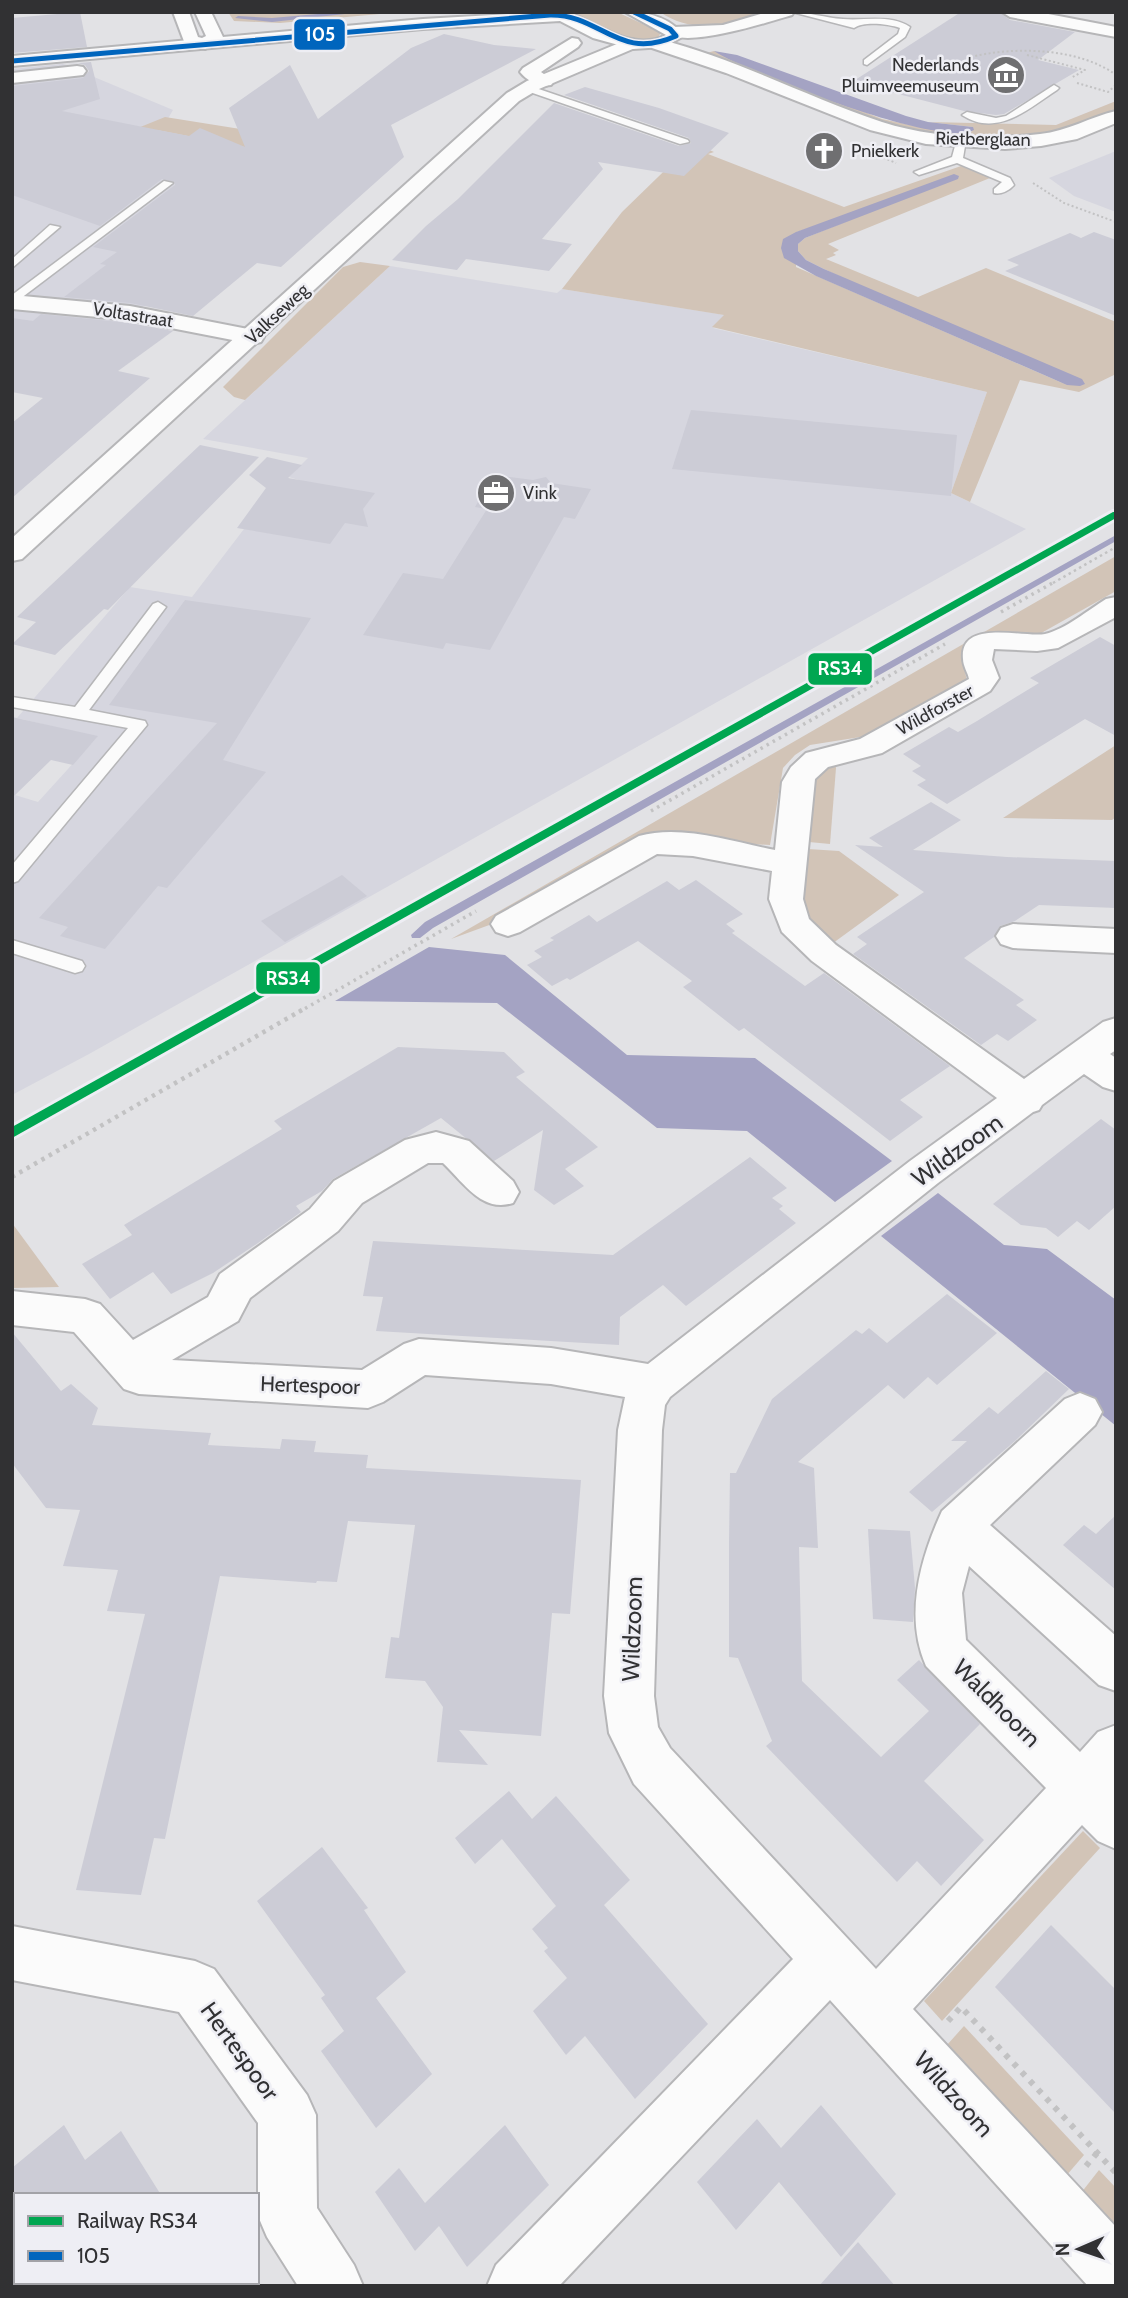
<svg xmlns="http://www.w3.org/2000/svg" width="1128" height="2298" font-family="Cabin,sans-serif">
<rect width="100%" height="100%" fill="#e2e2e5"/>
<!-- built -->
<g fill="#d6d6df">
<path d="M63 64 173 110 166 122 321 162 45 386 12 379V69Z"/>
<path d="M1116 151V212L1074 196 1049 178Z"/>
<path d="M390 266 557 293 562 289 725 315 713 328 987 392 951 493 1026 529 89 1054 12 1095V798L15 795 38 802 97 737 17 718 130 587 192 597 244 529 302 481 289 477 308 458 203 439Z"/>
</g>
<!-- green -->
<g fill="#d2c4b7" fill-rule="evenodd">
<path d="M228 12H402L280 23 234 21Z"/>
<path d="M571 12H617L660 32V34L658 38C629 46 596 26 571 12Z"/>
<path d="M660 12H756L763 14C727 24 693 35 660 12Z"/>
<path d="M714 51 882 119 939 131 971 133 973 127 928 122 1056 125 1116 101V111L1054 133 1002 138 932 134 878 121 707 53Z"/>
<path d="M165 117 335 144 250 148 157 130 12 179Z"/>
<path d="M693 143 714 152 708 154 844 207 961 166 990 178 828 244 839 250 833 253 836 255 826 259 918 297 986 268 1116 322V374L1079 392 1020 380 970 502 951 493 987 392 712 327 724 315 562 289 622 212ZM959 176 805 238 798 244V251L806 260 824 269 1067 385 796 267 797 232Z"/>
<path d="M360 262 390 266 245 400 234 397 223 387 343 267Z"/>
<path d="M1116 556V591L1036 636 967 648 962 658 967 681 873 735 810 745 795 755 783 768 770 845 650 838 503 920 451 939Z"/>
<path d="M1116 745V817L1112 820 1003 818Z"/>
<path d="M828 765H835L836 768 830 844 809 842 813 780Z"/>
<path d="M808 849 839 851 899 895 829 946C796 908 805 896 808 849Z"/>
<path d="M12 1223 59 1287 12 1288Z"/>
<path d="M1083 1831 1100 1848 942 2021 924 2001Z"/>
<path d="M964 2026 1084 2155 1066 2176 947 2045Z"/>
<path d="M1099 2170 1116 2188V2232L1081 2193Z"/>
</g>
<!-- water -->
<g fill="#a4a3c3">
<path d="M714 51 737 55 906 116 928 122 973 127 974 130C942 149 748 73 714 51Z"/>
<path d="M954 174 959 176 958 179 805 238 798 244V251L806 260 824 269 1082 379 1085 384 1080 386 1067 385 816 276 784 258 781 248 783 239 796 232Z"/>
<path d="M429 947 505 955 627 1055 755 1058 892 1161 835 1202 747 1131 657 1128 497 1003 335 1001Z"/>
<path d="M938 1193 1004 1245 1047 1249 1116 1300V1426L881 1236Z"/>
</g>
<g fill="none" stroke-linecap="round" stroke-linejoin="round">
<!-- stream -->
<g fill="#a4a3c3" fill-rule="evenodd">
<path d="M341 12H363L272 22 235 18 238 16 272 18Z"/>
<path d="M1116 535V541L433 928 420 938H412L411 935 425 922Z"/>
</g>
</g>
<!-- building -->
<g fill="#ccccd6">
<path d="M80 12 87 47 12 53V18Z"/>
<path d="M961 12H999L1010 20 1075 32 1038 60 1079 70 1004 114 996 115 964 111 852 82Z"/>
<path d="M444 34 494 45 536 49 391 125 404 157 281 267 257 263 193 316 130 303 64 297 106 265 100 264 117 252 93 247 175 185V182L162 179 100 226 12 195V86L83 78 89 71 85 65 77 63 12 69 91 62 100 99 62 111 189 136 200 128 245 147 229 108 290 65 318 119 411 48Z"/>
<path d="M585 87 659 108 729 133 684 176 598 162 603 169 542 239 572 244 549 271 466 259 457 270 392 260 426 226 458 199 554 103 679 146 691 143 689 138 564 95Z"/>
<path d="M1094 232 1116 240V316L1005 271 1019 265 1007 260 1070 233 1081 238Z"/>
<path d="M41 314 130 323 173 331 118 371 150 378 12 498V423L43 398 12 392V318L33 321Z"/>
<path d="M691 410 957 435 951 496 672 469Z"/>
<path d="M200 445 259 457 108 610 104 609 55 655 12 644 36 622 17 617Z"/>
<path d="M267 457 302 465 288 478 375 493 363 509 368 527 345 523 330 544 237 528 266 488 249 475Z"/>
<path d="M494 475 533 480 546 477 551 483 591 489 575 519 564 517 490 650 446 643 443 649 363 635 403 573 443 579 487 509 475 507Z"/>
<path d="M185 600 311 618 223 760 266 772 167 888 158 886 105 949 60 936 68 927 39 918 217 723 109 705Z"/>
<path d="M1100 637 1116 646V736L1085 719 947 804 917 785 926 780 912 771 921 766 903 754 949 727 958 732 977 721 1039 683 1030 678Z"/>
<path d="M12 717 98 736 73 765 51 760 12 798Z"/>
<path d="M931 802 961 820 913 850 1007 857 1116 861V908L1039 905 1015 921 1000 926 994 937 964 958 1024 1000 1016 1005 1037 1020 1008 1041 997 1034 981 1045 853 954 867 944 857 937 924 892 855 845 883 847 869 838Z"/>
<path d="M342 875 367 896 285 942 261 921Z"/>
<path d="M696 880 743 914 726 924 735 931 732 933 805 986 824 973 950 1066 900 1100 923 1117 890 1141 744 1028 739 1031 683 987 692 981 638 941 570 980 567 978 552 986 527 965 542 957 534 951 554 940 550 938 589 915 597 922 667 881 679 890Z"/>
<path d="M398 1047 504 1052 525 1072 516 1077 598 1147 565 1169 584 1186 554 1205 534 1190 543 1130 494 1161 441 1118 333 1179 322 1191 296 1206 301 1212 258 1243 213 1273 171 1294 153 1272 110 1299 82 1264 132 1235 124 1225 282 1129 274 1121Z"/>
<path d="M1101 1119 1116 1130V1206L1089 1230 1077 1221 1058 1237 1046 1228 1021 1225 993 1204Z"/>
<path d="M750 1157 787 1188 772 1198 783 1206 779 1209 796 1223 686 1306 663 1285 620 1317 619 1345 376 1331 383 1297 363 1296 373 1241 613 1255Z"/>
<path d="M947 1294 997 1333 937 1385 928 1377 904 1399 888 1385 798 1462 814 1468 818 1548 799 1547 802 1681 881 1757 929 1711 897 1680 919 1660 980 1724 924 1781 984 1840 941 1886 917 1861 897 1882 766 1746 772 1741 738 1658 729 1657V1543L730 1473H736L772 1399 856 1330 862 1334 869 1328 887 1343Z"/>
<path d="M12 1332 61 1391 71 1384 98 1408 92 1425 211 1433 208 1445 280 1449 282 1439 316 1441 314 1452 368 1455 366 1468 581 1480 570 1614 552 1613 541 1736 459 1730 488 1765 437 1762 443 1707 425 1681 385 1678 391 1637 399 1638 415 1525 348 1521 337 1582 317 1581 316 1583 220 1576 165 1839 154 1838 141 1895 76 1890 145 1614 107 1611 118 1570 63 1566 80 1510 46 1508 12 1463Z"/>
<path d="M1046 1371 1069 1389 1015 1441 932 1512 909 1492 967 1441H951L989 1407 998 1414Z"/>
<path d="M1116 1515V1590L1063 1545 1084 1525 1096 1534Z"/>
<path d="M868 1529 910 1531 915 1588 913 1622 873 1619Z"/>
<path d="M509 1791 532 1819 556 1796 630 1880 604 1905 708 2024 635 2099 585 2036 566 2055 533 2011 567 1978 544 1951 548 1948 532 1929 556 1906 502 1839 475 1864 455 1838Z"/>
<path d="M322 1847 368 1908 364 1910 406 1972 376 1998 432 2074 376 2128 321 2051 344 2031 321 1998 325 1995 257 1901Z"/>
<path d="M1051 1925 1116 1990V2114L995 1987Z"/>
<path d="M821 2105 896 2194 841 2257 779 2182 736 2230 697 2182 757 2119 781 2148Z"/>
<path d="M64 2125 85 2160 121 2131 161 2195H12V2168Z"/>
<path d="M505 2125 549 2185 467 2267 439 2226 415 2251 375 2192 399 2168 425 2203Z"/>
<path d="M858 2242 895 2286H819Z"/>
</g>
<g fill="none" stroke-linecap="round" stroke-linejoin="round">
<defs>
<g id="service">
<path d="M792 12C809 12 825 18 843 19 865 21 890 14 910 27L905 37 867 65 864 64V60L898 34 900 28C888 24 864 21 854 28Z"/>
<path d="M527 85 688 140 689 142 680 144 524 90V86Z"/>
<path d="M1054 85 1059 88 1057 90C1028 109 997 138 962 115L967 112 996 118 1006 116Z"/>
<path d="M960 143 965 146 963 158 1010 178 1014 185C1010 190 1001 195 994 193V189L1002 182 957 163 919 175 914 172 952 157 955 146Z"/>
<path d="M164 181 173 183 12 305V295Z"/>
<path d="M50 225 60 227 12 268V259Z"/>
<path d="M158 602 166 607 89 710 145 721 147 725 18 881 12 883V865L128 728 12 707V697L75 707 153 604Z"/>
<path d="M12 940 82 961 85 966 82 971 75 973 12 953Z"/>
</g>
<g id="minor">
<path d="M767 12H794L792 15C768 22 683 50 666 32L674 27 723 25Z"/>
<path d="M1002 12H1038L1116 27V37L1010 17Z"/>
<path d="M572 38 578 39 581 43 578 47 541 72 554 81 551 85C540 87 527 81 520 72L523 68Z"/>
<path d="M658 39C735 58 807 97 882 122 931 138 990 140 1040 134 1068 131 1090 117 1116 111V123L1077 139 1041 146 1005 149 926 144 870 130 726 73 652 48 649 44Z"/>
<path d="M77 66 83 67 86 71 83 75 12 83V73Z"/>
<path d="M12 295 130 306 253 330 261 332 264 337 261 342 253 344 130 320 12 309Z"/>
<path d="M1116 597V617L1058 648 1037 651 994 649 992 660 999 678 990 691 882 753 828 767 815 779 803 899 809 919 836 945 1024 1079 1103 1022 1116 1018V1050L1110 1054 1116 1058V1091L1103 1087 1084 1074 1042 1105 1039 1110 1033 1112 938 1183 670 1397 665 1405 662 1430 654 1696 658 1727 670 1748 876 1969 1046 1788 926 1666C904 1616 920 1559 942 1511L1065 1399 1080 1393 1095 1399 1102 1412 1095 1425 990 1525 1116 1636V1691L1099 1685 969 1566 962 1593 966 1640 1080 1752 1098 1732 1116 1725V1849L1098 1841 1082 1825 913 2009 1116 2227V2286H1088L830 2000 559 2286H487L496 2265 793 1959 634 1784 609 1733 604 1696 618 1430 625 1397 551 1384 425 1375 383 1402 368 1408 139 1394 124 1389 74 1332 12 1325V1291L85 1299 100 1304 133 1340 208 1297 220 1274 310 1209 334 1181 405 1140 436 1132 469 1141 513 1181 519 1192 513 1203C482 1213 464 1183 443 1163H428L362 1203 338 1231 250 1298 238 1321 172 1360 362 1370 404 1344 419 1339 551 1348 648 1364 910 1161 997 1098 812 961 782 932 769 899 772 871 693 856 657 854 520 932 508 936 496 932 491 924 496 916 639 836C682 824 733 842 775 850L782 782 791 767 806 753 860 739 969 679C968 673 963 666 963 659 959 618 1024 638 1045 634 1066 629 1088 610 1106 599Z"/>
<path d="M1013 924 1116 929V953L1013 948 1001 944 996 936 1001 928Z"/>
<path d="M12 1926 195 1961 214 1969 307 2095 316 2115 317 2208 354 2265 363 2286H298L267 2237 258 2216V2123L179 2012 12 1980Z"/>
</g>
<g id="tertiary">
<path d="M173 12H189L198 37 202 38 206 36 195 12H211L223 37 205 49 185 44Z"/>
<path d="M629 39 635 40 638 44 635 48 539 89 519 101 22 559 12 561V538L507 93 527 81Z"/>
</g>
<path id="secondary" d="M543 12C551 12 563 10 571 13 599 25 634 52 666 35L625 12C648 12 670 17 684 36L664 47 633 49 593 38 560 21 423 29 12 66V56L423 19Z"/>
</defs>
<!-- service casing -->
<use href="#service" stroke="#b6b6b8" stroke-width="3"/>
<!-- minor casing -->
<use href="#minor" stroke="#b6b6b8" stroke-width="4"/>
<!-- tertiary casing -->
<use href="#tertiary" stroke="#b6b6b8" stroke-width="4"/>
<!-- secondary casing -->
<use href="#secondary" stroke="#b6b6b8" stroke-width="4"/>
<!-- path-far4 -->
<g stroke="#c2c2c3" stroke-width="2" stroke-dasharray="2 2.5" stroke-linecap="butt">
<path d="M1027 55 1085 70 1071 78"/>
<path d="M971 57C1014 46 1080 48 1116 75"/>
<path d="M1077 83 1108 92 1116 85"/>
<path d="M875 154 896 163"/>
<path d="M1033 183 1064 203 1116 222"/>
</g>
<!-- path-far3 -->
<path stroke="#c2c2c3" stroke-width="2.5" stroke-dasharray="2.5 3.5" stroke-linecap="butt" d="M1053 583 1116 547"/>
<!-- path-far2 -->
<g stroke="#c2c2c3" stroke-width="3.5" stroke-dasharray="2.5 4.5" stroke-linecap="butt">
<path d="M1001 612 1056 581"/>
<path d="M651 811 945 644"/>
<path d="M299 1012 476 911"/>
</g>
<!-- path-far1 -->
<path stroke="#c2c2c3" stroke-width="4.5" stroke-dasharray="3.5 5" stroke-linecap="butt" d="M12 1177 302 1010"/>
<!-- path -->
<g stroke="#c2c2c3" stroke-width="6" stroke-dasharray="5 7" stroke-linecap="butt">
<path d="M948 2021 961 2007 1116 2173"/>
<path d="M1086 2166 1097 2153"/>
</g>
<!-- service -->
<use href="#service" fill="#fbfbfb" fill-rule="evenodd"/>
<!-- minor -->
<use href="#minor" fill="#fbfbfb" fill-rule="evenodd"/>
<!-- tertiary -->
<use href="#tertiary" fill="#fbfbfb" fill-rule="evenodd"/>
<!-- secondary -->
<use href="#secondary" fill="#fbfbfb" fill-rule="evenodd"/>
<defs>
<path id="bus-1" d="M12 61 550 15C601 14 618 62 676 36L670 29 634 12"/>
</defs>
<!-- bus-1 casing -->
<use href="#bus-1" stroke="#eeeef4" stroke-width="8"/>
<!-- bus-1 -->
<use href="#bus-1" stroke="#0065bd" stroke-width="5"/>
<defs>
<path id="rail-1" d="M1113 512H1116V518L12 1138V1127Z"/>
</defs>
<!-- rail-1 casing -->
<use href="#rail-1" stroke="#eeeef4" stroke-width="6"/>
<!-- rail-1 -->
<use href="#rail-1" fill="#00a651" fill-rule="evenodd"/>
</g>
<!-- icons -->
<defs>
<symbol id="museum-disc" viewBox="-11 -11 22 22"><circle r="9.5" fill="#6f6f71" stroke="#eeeef4"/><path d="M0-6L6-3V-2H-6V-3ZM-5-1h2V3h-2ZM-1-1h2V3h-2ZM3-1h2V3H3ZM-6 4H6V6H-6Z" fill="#fff"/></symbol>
<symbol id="church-disc" viewBox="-11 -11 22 22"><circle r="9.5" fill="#6f6f71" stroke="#eeeef4"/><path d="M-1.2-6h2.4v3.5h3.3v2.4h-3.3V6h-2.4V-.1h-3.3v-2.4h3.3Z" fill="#fff"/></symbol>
<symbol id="office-disc" viewBox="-11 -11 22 22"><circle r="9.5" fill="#6f6f71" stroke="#eeeef4"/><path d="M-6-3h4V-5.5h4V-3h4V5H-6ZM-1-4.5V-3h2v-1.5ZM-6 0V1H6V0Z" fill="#fff"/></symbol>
</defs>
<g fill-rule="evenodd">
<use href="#museum-disc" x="984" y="53" width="44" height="44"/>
<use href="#church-disc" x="802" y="129" width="44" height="44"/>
<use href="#office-disc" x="474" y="471" width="44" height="44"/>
</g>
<g text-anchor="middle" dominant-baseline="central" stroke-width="5" stroke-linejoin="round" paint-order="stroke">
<!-- far-poi labels -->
<g font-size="18" fill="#313133" stroke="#eeeef4" text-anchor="start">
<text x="979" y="65" text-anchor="end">Nederlands<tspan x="979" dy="21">Pluimveemuseum</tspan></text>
<text x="851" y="151">Pnielkerk</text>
<text x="523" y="493">Vink</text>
</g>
<!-- far-street labels -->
<g font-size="18" fill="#313133" stroke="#eeeef4">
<text transform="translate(983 139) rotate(1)">Rietberglaan</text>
<text transform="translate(277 314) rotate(-43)">Valkseweg</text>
<text transform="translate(133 315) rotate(9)">Voltastraat</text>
<text transform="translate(935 710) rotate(-29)">Wildforster</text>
</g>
<!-- street labels -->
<g font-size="21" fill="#313133" stroke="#eeeef4">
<text transform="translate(310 1385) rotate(2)">Hertespoor</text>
</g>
<!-- near-street labels -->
<g font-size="24" fill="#313133" stroke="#eeeef4">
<text transform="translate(957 1150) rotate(-36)">Wildzoom</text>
<text transform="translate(632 1629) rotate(-88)">Wildzoom</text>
<text transform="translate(997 1703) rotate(45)">Waldhoorn</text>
<text transform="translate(240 2051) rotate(54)">Hertespoor</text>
<text transform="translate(954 2094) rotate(48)">Wildzoom</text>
</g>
</g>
<g stroke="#eeeef4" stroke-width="2.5">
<rect x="293" y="18" width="53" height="33" rx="7" fill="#0065bd"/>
<rect x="807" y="652" width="66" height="34" rx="7" fill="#00a651"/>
<rect x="255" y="961" width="66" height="34" rx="7" fill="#00a651"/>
</g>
<g font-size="19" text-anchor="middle" font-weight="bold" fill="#fff">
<text x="320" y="41">105</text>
<text x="840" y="675">RS34</text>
<text x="288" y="985">RS34</text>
</g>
<!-- border -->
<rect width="1128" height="2298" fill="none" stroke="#313133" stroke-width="28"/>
<!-- legend -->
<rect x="14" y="2193" width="245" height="91" fill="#eeeef4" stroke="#a2a2a7" stroke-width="2"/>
<rect x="28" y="2216" width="35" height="10" fill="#00a651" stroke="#a2a2a7" stroke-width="2"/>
<text x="77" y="2228" font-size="21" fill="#313133">Railway RS34</text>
<rect x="28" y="2251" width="35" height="10" fill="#0065bd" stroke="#a2a2a7" stroke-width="2"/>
<text x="77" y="2263" font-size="21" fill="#313133">105</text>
<!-- north arrow -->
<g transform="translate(1079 2249) rotate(268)" stroke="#eeeef4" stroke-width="5" paint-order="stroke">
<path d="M0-5L12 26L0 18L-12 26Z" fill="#313133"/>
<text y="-10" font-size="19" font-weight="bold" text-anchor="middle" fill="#313133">N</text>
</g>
</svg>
